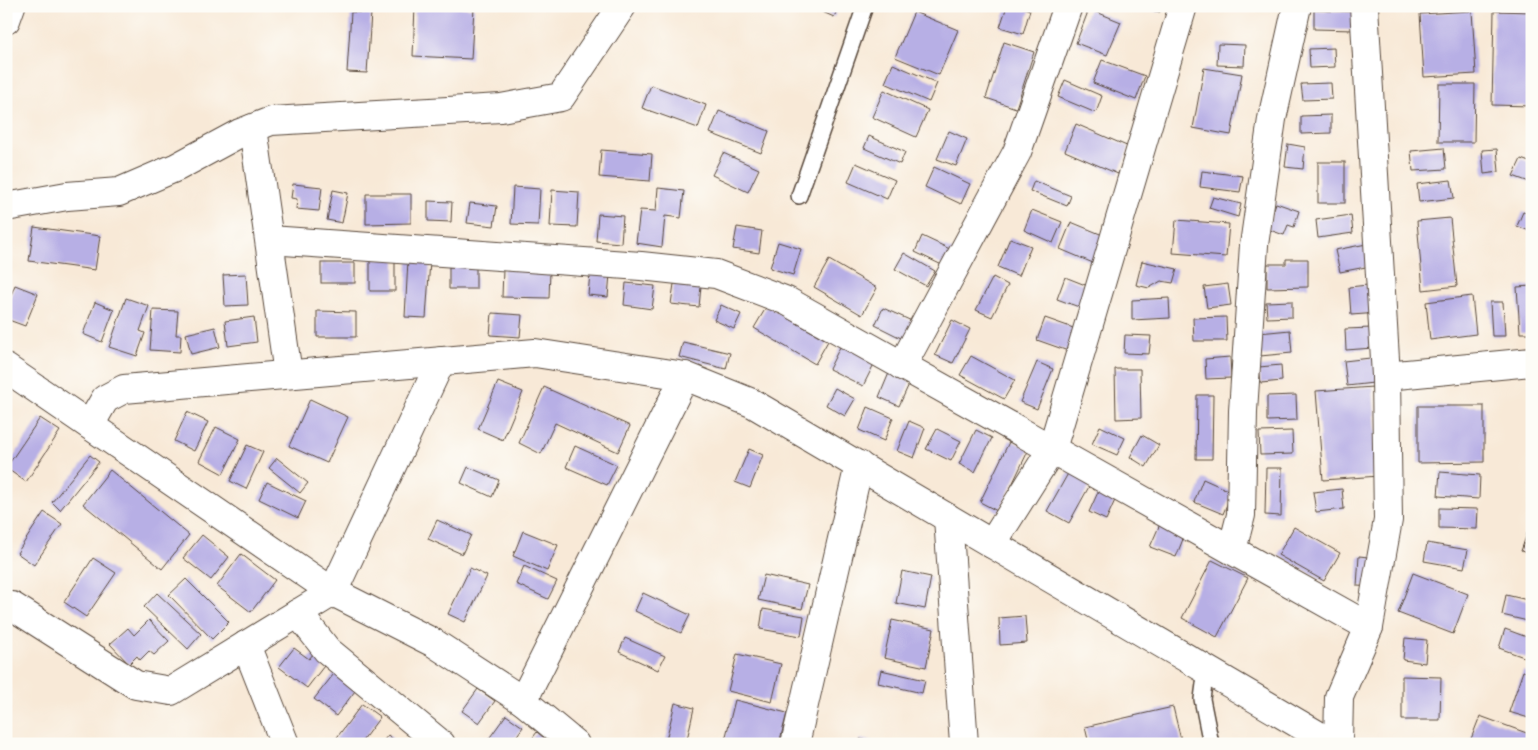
<svg xmlns="http://www.w3.org/2000/svg" width="1538" height="750" font-family="'Shantell Sans',sans-serif">
<rect width="100%" height="100%" fill="#fdfcf7"/>
<filter id="ink" filterUnits="userSpaceOnUse"><feTurbulence type="fractalNoise" baseFrequency=".02" numOctaves="2"/><feDisplacementMap in="SourceGraphic" scale="10" xChannelSelector="R" yChannelSelector="G"/><feConvolveMatrix kernelMatrix="1 2 1 2 8 2 1 2 1" color-interpolation-filters="sRGB"/></filter>
<filter id="wash" filterUnits="userSpaceOnUse"><feTurbulence type="fractalNoise" baseFrequency=".0096" numOctaves="4" result="noise"/><feDisplacementMap in="SourceGraphic" scale="20" xChannelSelector="R" yChannelSelector="G"/><feGaussianBlur stdDeviation="1.12" result="paint"/><feColorMatrix in="noise" values="0 0 0 0 0 0 0 0 0 0 0 0 0 0 0 0 0 1.4 0 .05"/><feComposite in="paint" operator="in"/></filter>
<g filter="url(#wash)">
<rect width="100%" height="100%" fill="#f8e9d7"/>
<g id="blocks">
<!-- building -->
<g fill="#b7afe5">
<path d="M415 6 474 8 471 59 413 56Z"/>
<path d="M809 6H839L834 17Z"/>
<path d="M1007 6H1018L1030 10 1023 34 1000 27Z"/>
<path d="M1128 6H1161L1160 12Z"/>
<path d="M1089 9 1121 22 1107 55 1076 43Z"/>
<path d="M1314 10 1355 12 1354 30 1314 29Z"/>
<path d="M1472 11 1476 74 1424 77 1420 14Z"/>
<path d="M1494 11 1532 12V106L1492 105Z"/>
<path d="M351 12 371 13 367 73 347 72Z"/>
<path d="M914 12 958 30 939 75 895 57Z"/>
<path d="M1004 42 1034 52 1016 108 986 98Z"/>
<path d="M1218 44 1245 45 1244 66 1217 65Z"/>
<path d="M1334 48 1335 67 1310 68 1309 49Z"/>
<path d="M1102 60 1145 76 1136 100 1093 83Z"/>
<path d="M893 64 937 83 929 102 885 83Z"/>
<path d="M1204 68 1242 74 1231 135 1193 128Z"/>
<path d="M1065 80 1102 96 1096 113 1058 97Z"/>
<path d="M1331 83 1332 99 1303 100 1301 84Z"/>
<path d="M1439 84H1475L1474 142H1438Z"/>
<path d="M651 85 706 105 698 128 642 108Z"/>
<path d="M884 90 928 110 916 137 872 117Z"/>
<path d="M719 111 769 131 761 153 710 133Z"/>
<path d="M1331 115V133L1301 134V116Z"/>
<path d="M1076 124 1129 147 1118 174 1065 151Z"/>
<path d="M949 131 967 139 956 166 937 159Z"/>
<path d="M869 136 905 152 900 164 864 148Z"/>
<path d="M1288 144 1305 147 1303 169 1285 167Z"/>
<path d="M1444 148 1446 169 1413 171 1411 151Z"/>
<path d="M1497 149 1499 172 1484 174 1482 150Z"/>
<path d="M601 150 652 154 650 181 599 177Z"/>
<path d="M723 153 759 169 748 192 712 175Z"/>
<path d="M1521 159 1532 163V183L1513 176Z"/>
<rect x="1318" y="162" width="27" height="41"/>
<path d="M856 163 895 180 887 199 848 182Z"/>
<path d="M934 167 970 184 961 204 925 187Z"/>
<path d="M1202 171 1243 176 1240 192 1200 187Z"/>
<path d="M1451 180 1454 198 1419 202 1417 184Z"/>
<path d="M1034 181 1071 196 1067 206 1030 191Z"/>
<path d="M293 184 322 187 319 211 296 209 297 199 291 198Z"/>
<path d="M513 187 540 189 538 225 511 224Z"/>
<path d="M658 188 684 191 681 218 665 216 662 247 636 243 640 210 656 211Z"/>
<path d="M333 190 348 193 342 223 327 220Z"/>
<path d="M552 190 579 192 577 227 550 226Z"/>
<path d="M366 194H411V223L366 224Z"/>
<path d="M1213 197 1241 204 1238 217 1209 208Z"/>
<path d="M428 201 452 202 451 222 428 221Z"/>
<path d="M470 203 497 206 494 226 467 223Z"/>
<path d="M1276 203 1299 211 1294 227 1288 225 1284 235 1267 229Z"/>
<path d="M1032 210 1062 222 1053 243 1024 230Z"/>
<path d="M1523 212 1532 215V232L1517 226Z"/>
<path d="M598 214 623 216 621 243 596 241Z"/>
<path d="M1351 215 1353 233 1318 238 1316 220Z"/>
<path d="M1450 218 1457 286 1423 290 1417 221Z"/>
<path d="M1176 220 1229 224 1226 257 1173 253Z"/>
<path d="M1071 222 1105 236 1093 263 1060 249Z"/>
<path d="M34 227 100 236 95 270 29 261Z"/>
<path d="M737 227 762 231 759 253 733 249Z"/>
<path d="M922 236 954 251 946 267 915 252Z"/>
<path d="M1010 238 1031 246 1019 276 998 267Z"/>
<path d="M778 242 801 249 793 275 770 268Z"/>
<path d="M1372 243 1376 265 1340 272 1335 250Z"/>
<path d="M904 253 935 271 926 286 895 269Z"/>
<rect x="370" y="259" width="25" height="32"/>
<path d="M1286 259H1308V287L1267 288V264H1286Z"/>
<path d="M408 260 430 261 426 318 405 317Z"/>
<path d="M829 260 877 288 862 315 814 287Z"/>
<path d="M1142 261 1177 269 1173 283 1161 281 1149 288 1136 285Z"/>
<rect x="321" y="263" width="34" height="20"/>
<path d="M476 266V289H449V267Z"/>
<path d="M503 269 550 271 549 298 502 297Z"/>
<path d="M590 273 610 274 608 297 588 295Z"/>
<path d="M246 274 248 305 225 306 223 275Z"/>
<path d="M993 277 1008 285 992 317 976 310Z"/>
<path d="M1065 277 1098 290 1090 311 1057 299Z"/>
<path d="M626 283 655 286 652 309 624 305Z"/>
<path d="M674 284 701 286 699 307 671 304Z"/>
<path d="M1228 284 1231 305 1207 308 1204 287Z"/>
<path d="M1377 284 1379 313 1351 315 1349 287Z"/>
<path d="M15 285 38 294 25 326 6 319V307Z"/>
<path d="M1532 286V333H1520L1517 287Z"/>
<path d="M1472 296 1476 334 1430 340 1426 302Z"/>
<path d="M126 298 149 306 140 331 145 333 137 356 109 347Z"/>
<path d="M1169 298 1170 318 1132 320V300Z"/>
<path d="M1292 301V317L1267 318 1266 302Z"/>
<path d="M95 302 114 310 102 342 83 334Z"/>
<path d="M1490 302H1503L1505 336H1492Z"/>
<path d="M721 305 741 314 734 329 714 320Z"/>
<path d="M767 306 828 341 815 364 754 328Z"/>
<path d="M883 308 914 322 905 340 875 325Z"/>
<path d="M153 310 178 311 176 335H181L180 352 150 350Z"/>
<path d="M317 311 356 312V337H317Z"/>
<path d="M492 313 522 315 520 337 490 335Z"/>
<path d="M254 317 257 342 228 346 225 321Z"/>
<path d="M1226 317 1227 341H1194L1193 318Z"/>
<path d="M1045 318 1079 330 1071 352 1037 340Z"/>
<path d="M952 320 970 329 953 363 935 355Z"/>
<path d="M215 327 220 347 191 354 186 334Z"/>
<path d="M1372 328 1373 348 1346 350 1345 329Z"/>
<path d="M1290 330 1292 353 1260 356 1259 333Z"/>
<path d="M1125 335 1151 336 1149 354 1124 353Z"/>
<path d="M683 342 730 353 726 369 679 357Z"/>
<path d="M842 343 876 360 863 386 829 369Z"/>
<path d="M971 356 1015 380 1004 399 960 375Z"/>
<path d="M1230 357 1231 378 1206 379 1205 359Z"/>
<path d="M1379 357 1382 382 1347 386 1344 361Z"/>
<path d="M1037 362 1053 369 1037 409 1020 402Z"/>
<path d="M1281 365 1282 381 1261 383 1259 367Z"/>
<path d="M1115 369H1140L1141 418 1116 419Z"/>
<path d="M889 373 910 382 899 406 879 397Z"/>
<path d="M498 382 523 392 503 440 478 429Z"/>
<path d="M544 387 630 426 618 452 555 423 541 454 519 443Z"/>
<path d="M1373 387 1379 476 1323 480 1316 391Z"/>
<path d="M835 388 855 399 845 416 826 405Z"/>
<path d="M1197 395H1213L1212 459H1196Z"/>
<path d="M1296 395 1297 420 1267 421V396Z"/>
<path d="M310 399 348 417 327 463 289 446Z"/>
<path d="M1418 406H1484V462L1418 463Z"/>
<path d="M868 407 893 418 884 441 859 430Z"/>
<path d="M187 412 208 422 194 451 174 441Z"/>
<path d="M40 418 60 431 26 482 6 468Z"/>
<path d="M909 421 925 428 914 458 897 451Z"/>
<path d="M1100 426 1125 438 1117 455 1092 444Z"/>
<path d="M216 427 240 439 223 474 199 461Z"/>
<path d="M937 429 961 441 951 461 926 449Z"/>
<path d="M976 430 992 438 975 472 959 464Z"/>
<path d="M1292 431 1293 454 1260 455 1259 432Z"/>
<path d="M1142 435 1159 445 1146 467 1130 457Z"/>
<path d="M1010 440 1029 449 999 512 980 502Z"/>
<path d="M247 445 263 452 246 489 230 481Z"/>
<path d="M575 446 617 465 607 485 566 467Z"/>
<path d="M749 449 763 455 750 488 735 482Z"/>
<path d="M90 455 99 462 60 510 52 502Z"/>
<path d="M277 458 308 483 300 493 269 468Z"/>
<path d="M468 467 499 480 492 497 461 483Z"/>
<path d="M1266 468H1282L1281 516 1265 515Z"/>
<path d="M110 470 189 535 162 569 83 504Z"/>
<path d="M1070 470 1091 483 1069 523 1047 511Z"/>
<path d="M1440 472 1480 475 1479 499 1438 496Z"/>
<path d="M1203 479 1232 492 1223 514 1194 502Z"/>
<path d="M267 482 306 501 298 518 259 499Z"/>
<path d="M1342 489 1344 509 1316 512 1313 492Z"/>
<path d="M1099 490 1116 498 1106 520 1089 512Z"/>
<path d="M1439 508 1478 509 1477 529 1439 528Z"/>
<path d="M44 512 62 524 34 565 17 553Z"/>
<path d="M437 520 471 535 462 554 428 539Z"/>
<path d="M1160 524 1185 534 1176 557 1150 547Z"/>
<path d="M1294 527 1340 553 1324 581 1278 555Z"/>
<path d="M1529 528H1532V555L1521 551Z"/>
<path d="M523 531 558 545 547 571 513 556Z"/>
<path d="M202 535 229 557 211 580 183 558Z"/>
<path d="M1427 543 1468 550 1464 568 1424 561Z"/>
<path d="M241 554 275 580 251 612 217 586Z"/>
<path d="M1359 556 1377 558 1375 587 1357 586Z"/>
<path d="M93 558 116 573 86 617 64 602Z"/>
<path d="M1212 560 1248 578 1217 637 1182 618Z"/>
<path d="M524 566 557 581 548 599 516 584Z"/>
<path d="M470 568 487 576 465 622 448 614Z"/>
<path d="M902 571 931 577 925 609 896 603Z"/>
<path d="M1413 573 1468 594 1453 634 1398 613Z"/>
<path d="M764 575 808 585 802 609 758 600Z"/>
<path d="M186 579 229 622 212 639 169 595Z"/>
<path d="M157 593 201 634 188 649 144 607Z"/>
<path d="M643 593 690 615 681 633 635 611Z"/>
<path d="M1506 595 1532 601V622L1502 615Z"/>
<path d="M763 609 804 616 801 636 760 629Z"/>
<path d="M1025 616 1027 643 1000 645 999 618Z"/>
<path d="M149 620 169 641 154 655 149 651 140 660 137 656 129 664 110 644 128 628 134 635Z"/>
<path d="M892 620 934 629 926 667 884 658Z"/>
<path d="M1505 629 1532 639V660L1499 648Z"/>
<path d="M625 638 665 656 658 670 619 652Z"/>
<path d="M1405 638 1427 640 1425 663 1403 660Z"/>
<path d="M294 648 309 659 314 653 327 662 307 688 279 667Z"/>
<path d="M737 654 781 664 772 702 728 691Z"/>
<path d="M337 670 358 687 336 716 314 699Z"/>
<path d="M881 670 925 680 922 693 878 683Z"/>
<path d="M1523 671 1532 674V719L1509 712Z"/>
<path d="M1402 676 1441 677 1440 720H1402Z"/>
<path d="M478 689 495 701 479 723 462 711Z"/>
<path d="M735 700 787 713 779 744H724Z"/>
<path d="M675 703 694 708 686 744H665Z"/>
<path d="M362 704 380 717 360 744H332Z"/>
<path d="M1173 707 1182 744H1089L1085 727Z"/>
<path d="M506 715 523 727 511 744H494L488 740Z"/>
<path d="M1480 716 1532 735V744H1469Z"/>
<path d="M537 732 551 744H528Z"/>
<path d="M388 735 399 744H381Z"/>
<path d="M860 739 878 743V744H859Z"/>
</g>
</g>
</g>
<g filter="url(#ink)">
<use href="#blocks" fill-opacity="0" stroke="#57473a" stroke-width="1"/>
<g fill="none" stroke-linecap="round" stroke-linejoin="round">
<defs>
<g id="service">
<path d="M799 196 865 6"/>
<path d="M1206 669 1202 699 1211 744"/>
</g>
<g id="minor">
<path d="M253 128 288 374"/>
<path d="M6 207 67 196 119 192 177 167 240 133 271 121 501 108 561 97 622 6"/>
<path d="M270 240 641 266 716 274 787 301 1369 627"/>
<path d="M902 366 1017 152 1068 6"/>
<path d="M6 368 333 592 434 643 523 701 575 744"/>
<path d="M1386 376 1532 362"/>
<path d="M90 425 105 399 124 389 535 353 685 376 752 403 1333 744"/>
<path d="M948 518 964 744"/>
<path d="M992 544 1052 449 1183 6"/>
<path d="M1232 550 1241 515 1243 411 1254 245 1272 119 1297 6"/>
<path d="M12 606 136 685 171 691 333 592 441 361"/>
<path d="M298 613 327 650 441 744"/>
<path d="M246 645 285 744"/>
<path d="M523 701 685 376"/>
<path d="M795 744 859 465"/>
<path d="M1338 744 1339 697 1369 627 1388 520 1386 376 1364 6"/>
</g>
<path id="primary" d="M6 20 11 6"/>
</defs>
<!-- service casing -->
<use href="#service" stroke="#57473a" stroke-width="18"/>
<!-- minor casing -->
<use href="#minor" stroke="#57473a" stroke-width="30"/>
<!-- primary casing -->
<use href="#primary" stroke="#57473a" stroke-width="30"/>
<!-- service -->
<use href="#service" stroke="#fff" stroke-width="15"/>
<!-- minor -->
<use href="#minor" stroke="#fff" stroke-width="28"/>
<!-- primary -->
<use href="#primary" stroke="#fff" stroke-width="28"/>
</g>
</g>
<!-- margin -->
<rect width="1538" height="750" fill="none" stroke="#fdfcf7" stroke-width="25"/>
</svg>
